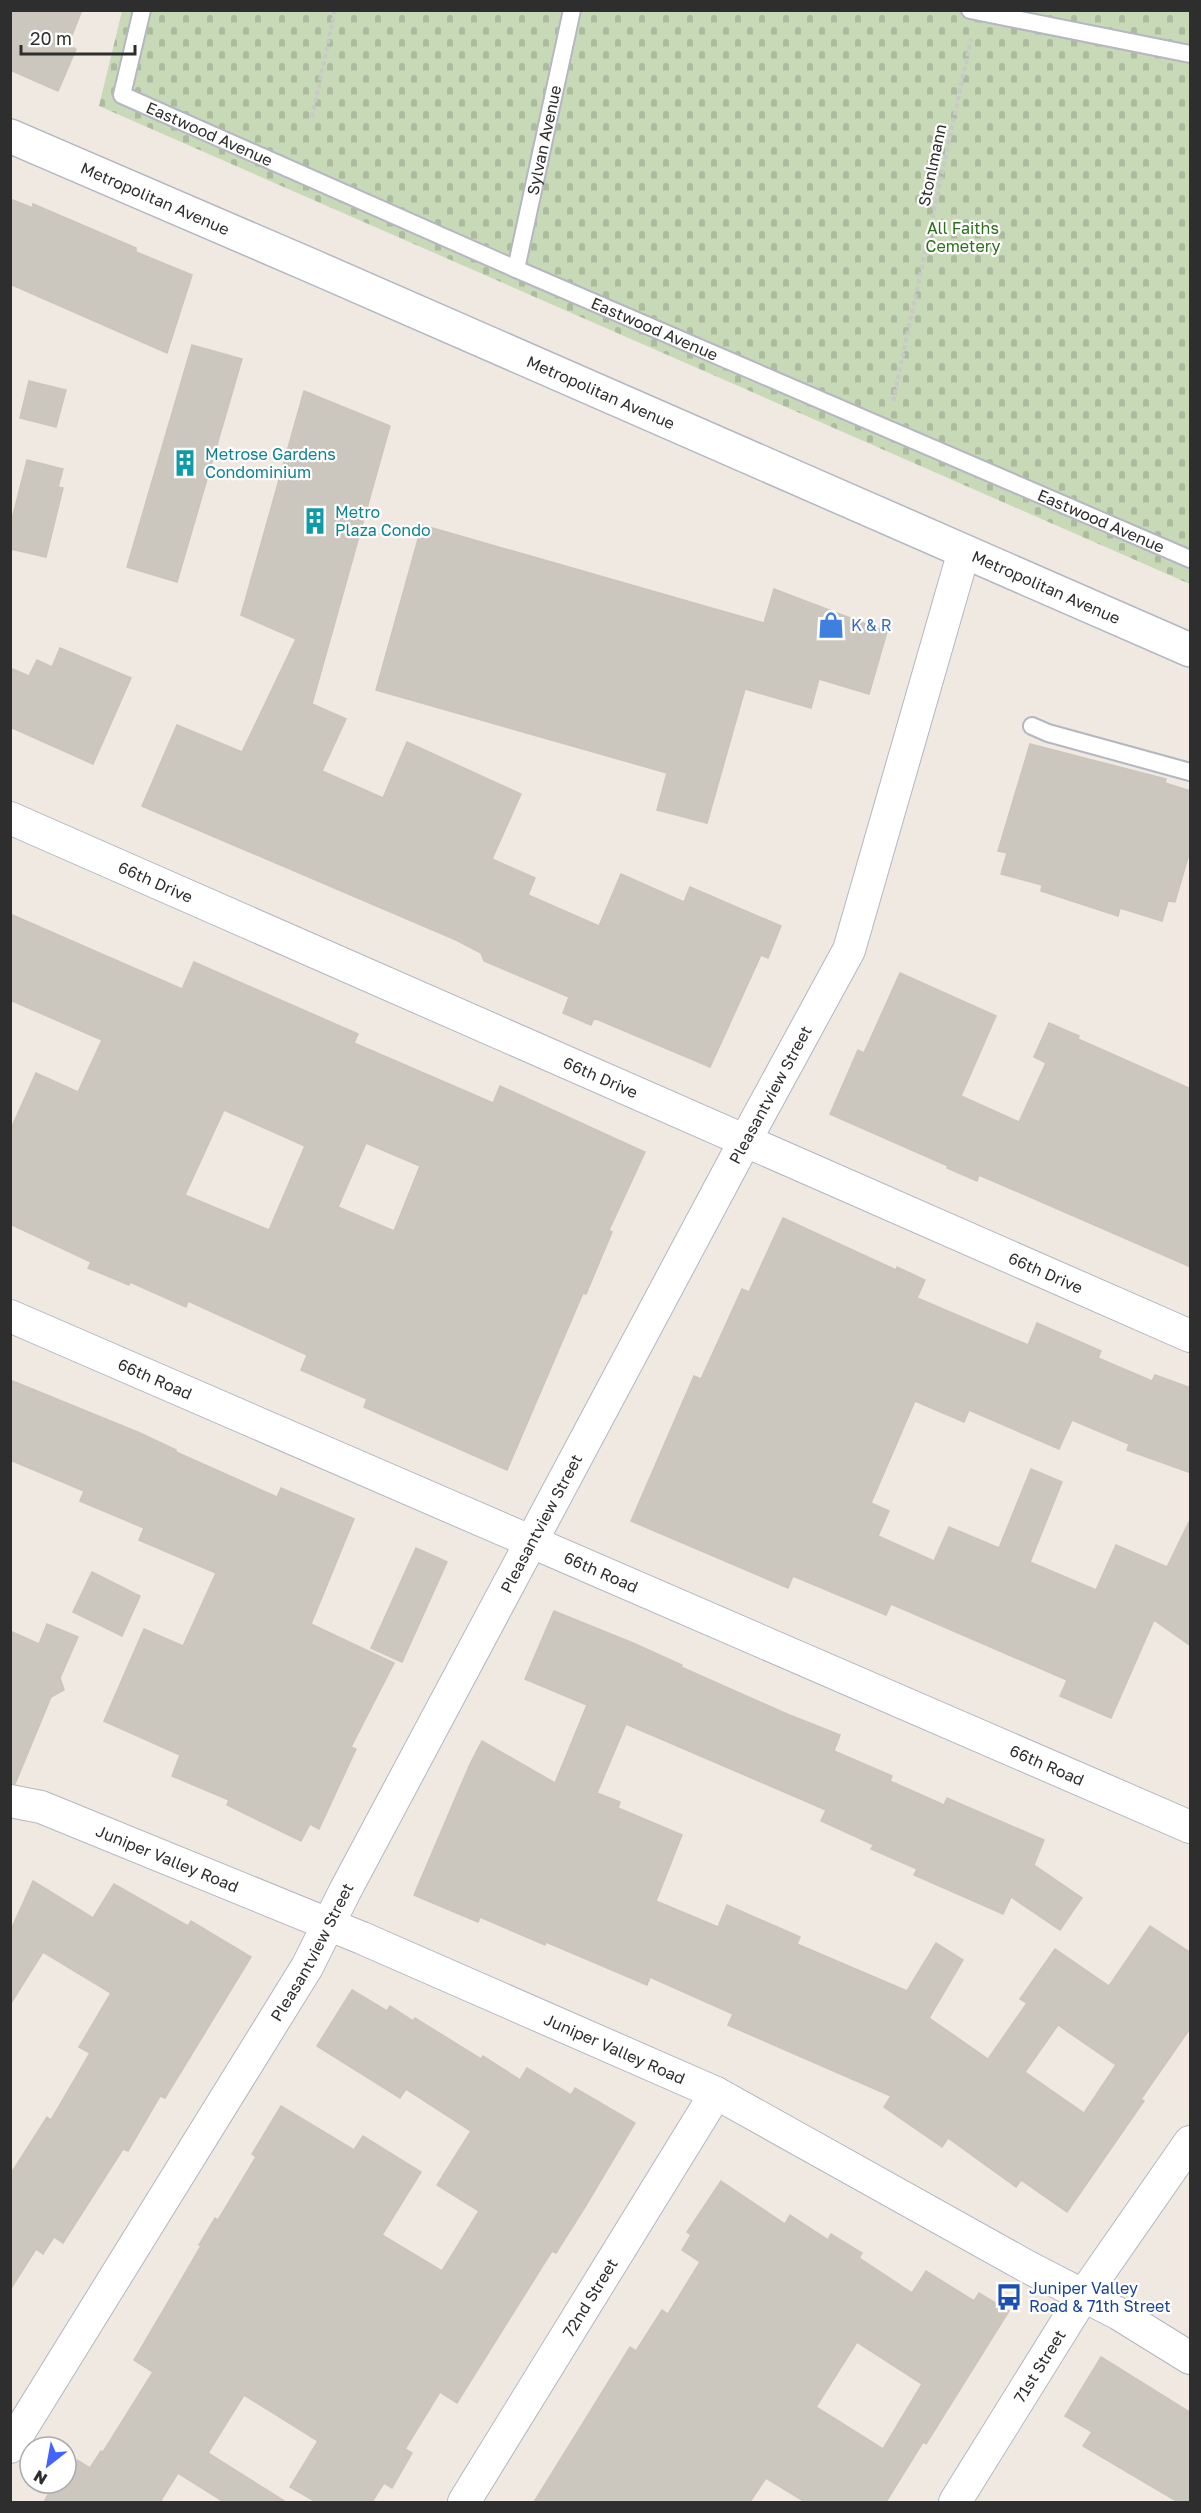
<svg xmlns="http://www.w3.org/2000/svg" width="1201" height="2513" font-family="'Golos Text',sans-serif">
<defs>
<pattern id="cemetery-stones" width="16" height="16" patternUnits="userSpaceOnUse" patternTransform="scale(1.5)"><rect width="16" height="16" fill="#c8d9b8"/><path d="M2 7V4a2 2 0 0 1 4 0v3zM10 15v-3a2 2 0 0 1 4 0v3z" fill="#acbb9e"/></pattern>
</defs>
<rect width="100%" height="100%" fill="#efe9e1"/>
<!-- cemetery -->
<path fill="url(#cemetery-stones)" d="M122 11H1190V584L99 106Z"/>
<!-- building -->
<g fill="#cbc7bf" stroke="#cbc5ba" stroke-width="1.5" fill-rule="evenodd">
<path d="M10 10H82L68 45 76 49 58 91 10 70Z"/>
<path d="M10 199 33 208V204L136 248V252L192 275 167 353 10 284Z"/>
<path d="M192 345 242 359 177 582 127 567Z"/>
<path d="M29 381 66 390 56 427 20 418Z"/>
<path d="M304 391 390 426 312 704 346 719 322 771 383 798 407 742 521 794 492 859 535 878 528 895 599 926 621 874 684 902 690 887 781 926 768 958 761 955 710 1067 594 1018 591 1025 563 1013 569 997 484 961 481 953 456 940 142 806 177 725 242 752 296 639 241 615Z"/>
<path d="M27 460 63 469 58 487 63 488 46 557 10 549V527Z"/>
<path d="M422 525 764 623 774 589 887 632 869 694 819 679 811 708 745 689 707 823 657 810 667 773 376 690Z"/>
<path d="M60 648 131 678 93 764 10 727V668L29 676 37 660 52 667Z"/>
<path d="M1030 744 1166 779 1165 783 1191 791V847L1175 902 1168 901 1162 921 1120 908 1118 916 1041 891 1042 885 1001 874 1007 853 998 851Z"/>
<path d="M10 914 182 989 194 962 358 1034 354 1043 493 1103 500 1086 645 1152 609 1230 612 1232 586 1294 583 1293 507 1470 364 1407 367 1399 301 1370 307 1355 188 1301 186 1307 130 1282 129 1285 88 1268 91 1262 10 1224V1131L36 1073 78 1092 102 1040 10 1000ZM224 1110 305 1146 269 1230 185 1195ZM366 1143 420 1166 394 1231 338 1207Z"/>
<path d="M900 973 996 1016 961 1096 1019 1122 1046 1063 1034 1057 1049 1023 1079 1036 1078 1039 1191 1089V1267L979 1175 977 1181 947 1168 948 1166 830 1114 858 1050 864 1053Z"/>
<path d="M783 1218 896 1270 897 1267 925 1280 917 1298 1028 1345 1037 1323 1101 1351 1098 1358 1152 1381 1155 1375 1191 1388V1473L1127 1450 1129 1444 1072 1420 1059 1449 969 1410 964 1422 915 1401 871 1503 889 1511 878 1536 934 1561 949 1527 999 1548 1031 1469 1062 1482 1030 1562 1096 1590 1116 1545 1167 1567 1191 1518V1646L1154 1620 1111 1718 1060 1696 1067 1680 891 1604 886 1615 793 1576 788 1588 631 1521 694 1376 701 1379 742 1289 749 1292Z"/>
<path d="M10 1380 140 1433 176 1450V1452L277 1497 281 1488 354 1519 311 1624 394 1663 351 1747 356 1749 319 1829 310 1824 301 1841 227 1805 229 1800 172 1776 180 1755 104 1721 144 1629 183 1646 216 1573 139 1540 144 1528 80 1501 84 1491 10 1460Z"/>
<path d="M416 1548 447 1562 402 1662 371 1648Z"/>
<path d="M92 1572 140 1596 122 1636 73 1612Z"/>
<path d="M554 1611 633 1643 682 1665 681 1667 787 1714 840 1735 834 1751 892 1776 890 1781 944 1805 947 1798 1044 1840 1034 1865 1082 1898 1060 1930 1011 1897 1003 1914 914 1875 917 1869 871 1849 874 1845 821 1821 826 1810 626 1724 597 1793 620 1802 618 1808 682 1835 656 1901 718 1927 727 1905 800 1937 797 1944 907 1991 936 1943 963 1960 929 2018 988 2059 1027 2003 1020 1999 1055 1949 1109 1986 1150 1926 1191 1953V2027L1141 2099 1144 2101 1067 2212 1021 2180 1016 2187 948 2138 942 2147 884 2107 891 2096 728 2025 733 2014 650 1977 647 1985 546 1942 545 1945 480 1917 478 1922 414 1895 470 1764 482 1741 555 1783 587 1705 525 1679ZM1058 2025 1116 2065 1084 2113 1025 2072Z"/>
<path d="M47 1624 78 1637 60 1678 64 1690 51 1697 15 1784 10 1783V1631L39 1644Z"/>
<path d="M33 1881 93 1918 114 1884 188 1926 191 1921 251 1957 165 2098 160 2096 128 2151 123 2149 63 2243 54 2237 43 2254 36 2249 10 2290V2175L47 2117 51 2120 90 2053 79 2047 111 1993 43 1952 10 2005V1932Z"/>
<path d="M352 1990 387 2011 390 2006 413 2021 415 2018 481 2059 483 2056 520 2080 527 2068 571 2095 575 2088 635 2123 585 2207 556 2253 552 2251 457 2403 440 2392 405 2449 412 2453 392 2488 384 2483 372 2502H316L290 2487 318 2441 244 2395 208 2453 286 2502H224L178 2473 160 2502H44L54 2483H66V2464L69 2460 75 2463 77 2460 90 2468 101 2451 103 2452 153 2372 134 2360 201 2246 199 2245 215 2218 218 2220 256 2157 252 2154 281 2106 354 2150 363 2136 421 2172 382 2235 442 2271 479 2211 437 2185 471 2131 406 2089 400 2098 317 2046Z"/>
<path d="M721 2181 785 2224 790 2215 828 2240 831 2234 862 2253 859 2258 912 2293 926 2271 974 2301 979 2293 1009 2311 926 2444 923 2442 886 2502H805L766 2478 750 2502H534L630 2347 636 2351 662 2310 668 2314 700 2262 682 2250 691 2235 687 2232ZM857 2342 922 2384 883 2449 816 2407Z"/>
<path d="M1101 2357 1191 2413V2502H1178L1083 2446 1092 2432 1065 2416Z"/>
</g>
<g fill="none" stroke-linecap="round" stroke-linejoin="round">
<defs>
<g id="service">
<path id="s1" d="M142 10 122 95 516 269 1190 559"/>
<path d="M970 10 1190 54"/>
<path id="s2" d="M516 269 572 10"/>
<path d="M1032 726 1048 733 1190 772"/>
</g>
<g id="minor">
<path id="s3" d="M10 818 1190 1336"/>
<path id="s4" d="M10 1316 1190 1827"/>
<path id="s5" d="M10 1801 41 1807 362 1938 716 2093 1026 2266 1119 2314 1190 2358"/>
<path id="s6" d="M10 2447 307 1967 345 1891 746 1139 849 950 964 551"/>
<path id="s7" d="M464 2502 716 2093"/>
<path id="s8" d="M955 2502 1083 2296 1190 2142"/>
</g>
<g id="secondary">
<path id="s9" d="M10 136 312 266 1190 650"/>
</g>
</defs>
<!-- service casing -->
<use href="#service" stroke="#b4b7c1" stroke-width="20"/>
<!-- minor casing -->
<use href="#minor" stroke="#b4b7c1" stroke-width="34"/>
<!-- secondary casing -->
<use href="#secondary" stroke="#b4b7c1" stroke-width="36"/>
<!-- path -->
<g stroke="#c9c9c9" stroke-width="4" stroke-dasharray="4.5 3" stroke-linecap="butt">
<path d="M312 117 335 10"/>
<path d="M893 401 971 39"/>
</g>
<!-- service -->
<use href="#service" stroke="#fff" stroke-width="16"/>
<!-- minor -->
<use href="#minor" stroke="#fff" stroke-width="32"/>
<!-- secondary -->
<use href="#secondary" stroke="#fff" stroke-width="33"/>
</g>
<!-- icons -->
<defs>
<symbol id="building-bare" viewBox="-9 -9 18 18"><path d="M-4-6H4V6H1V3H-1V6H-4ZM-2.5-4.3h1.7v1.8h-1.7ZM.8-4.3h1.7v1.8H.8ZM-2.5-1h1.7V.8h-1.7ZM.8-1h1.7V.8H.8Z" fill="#0f9aa8" stroke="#fff" stroke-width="2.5" paint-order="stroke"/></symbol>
<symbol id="shop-bare" viewBox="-9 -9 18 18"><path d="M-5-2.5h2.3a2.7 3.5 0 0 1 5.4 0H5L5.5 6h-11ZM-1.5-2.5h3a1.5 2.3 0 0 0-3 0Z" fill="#3f7fe0" stroke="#fff" stroke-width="2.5" paint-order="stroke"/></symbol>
<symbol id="bus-bare" viewBox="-9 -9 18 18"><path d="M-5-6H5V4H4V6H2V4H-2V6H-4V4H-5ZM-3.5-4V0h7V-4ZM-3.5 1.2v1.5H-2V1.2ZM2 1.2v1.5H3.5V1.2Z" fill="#1a4fb4" stroke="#fff" stroke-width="2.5" paint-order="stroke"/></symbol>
</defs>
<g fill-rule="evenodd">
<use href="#building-bare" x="166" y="444" width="38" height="38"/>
<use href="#building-bare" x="296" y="502" width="38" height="38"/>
<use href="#shop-bare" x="812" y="606" width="38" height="38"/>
<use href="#bus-bare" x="990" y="2278" width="38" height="38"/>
</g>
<g text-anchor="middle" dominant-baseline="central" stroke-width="4.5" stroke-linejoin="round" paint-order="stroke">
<!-- street labels -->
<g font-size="16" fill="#2e2e2e" stroke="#fff">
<text stroke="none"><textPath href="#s1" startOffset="183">Eastwood Avenue</textPath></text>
<text stroke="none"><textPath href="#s2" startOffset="132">Sylvan Avenue</textPath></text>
<text transform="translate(932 165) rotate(-78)">Stonlmann</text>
<text stroke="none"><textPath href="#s9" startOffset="158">Metropolitan Avenue</textPath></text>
<text stroke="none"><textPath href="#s1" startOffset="669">Eastwood Avenue</textPath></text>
<text stroke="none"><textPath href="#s9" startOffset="644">Metropolitan Avenue</textPath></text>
<text stroke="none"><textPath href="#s1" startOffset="1155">Eastwood Avenue</textPath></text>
<text stroke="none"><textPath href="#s9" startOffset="1130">Metropolitan Avenue</textPath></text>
<text stroke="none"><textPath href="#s3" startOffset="159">66th Drive</textPath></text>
<text stroke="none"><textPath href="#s3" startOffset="645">66th Drive</textPath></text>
<text stroke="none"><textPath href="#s6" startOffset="1552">Pleasantview Street</textPath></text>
<text stroke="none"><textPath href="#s3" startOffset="1131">66th Drive</textPath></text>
<text stroke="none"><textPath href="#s4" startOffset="158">66th Road</textPath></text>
<text stroke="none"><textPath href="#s6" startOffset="1066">Pleasantview Street</textPath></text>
<text stroke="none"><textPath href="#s4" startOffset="644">66th Road</textPath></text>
<text stroke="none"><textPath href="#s4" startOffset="1130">66th Road</textPath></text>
<text stroke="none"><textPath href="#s5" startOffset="168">Juniper Valley Road</textPath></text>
<text stroke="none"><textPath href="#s6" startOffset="580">Pleasantview Street</textPath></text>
<text stroke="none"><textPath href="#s5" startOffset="654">Juniper Valley Road</textPath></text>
<text stroke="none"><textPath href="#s7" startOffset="240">72nd Street</textPath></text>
<text stroke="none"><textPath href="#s8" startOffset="160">71st Street</textPath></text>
</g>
<!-- park labels -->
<g font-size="16" fill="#2c6e1b" stroke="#fff">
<text x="963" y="228">All Faiths<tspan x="963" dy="18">Cemetery</tspan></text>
</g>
<!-- culture labels -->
<g font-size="16" fill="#0d838f" stroke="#fff" text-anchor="start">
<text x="205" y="454">Metrose Gardens<tspan x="205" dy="18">Condominium</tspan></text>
<text x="335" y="512">Metro<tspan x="335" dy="18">Plaza Condo</tspan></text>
</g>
<!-- shop labels -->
<g font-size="16" fill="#366cbe" stroke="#fff" text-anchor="start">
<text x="851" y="625">K &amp; R</text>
</g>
<!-- transit labels -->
<g font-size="16" fill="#164399" stroke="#fff" text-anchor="start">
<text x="1029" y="2288">Juniper Valley<tspan x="1029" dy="18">Road &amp; 71th Street</tspan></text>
</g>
</g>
<!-- border -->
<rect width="1201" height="2513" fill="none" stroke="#2e2e2e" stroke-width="24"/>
<!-- north arrow -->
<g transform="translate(48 2465) rotate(211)"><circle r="28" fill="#ffffff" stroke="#ababab" stroke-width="1.5"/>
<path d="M0-4.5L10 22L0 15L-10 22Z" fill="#4264fb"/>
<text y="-9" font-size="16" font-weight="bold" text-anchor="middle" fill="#2e2e2e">N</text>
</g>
<!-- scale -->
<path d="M21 45v9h114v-9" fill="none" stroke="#2e2e2e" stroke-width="3"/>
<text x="30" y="45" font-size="18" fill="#2e2e2e" stroke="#ffffff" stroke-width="4.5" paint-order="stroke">20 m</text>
</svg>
